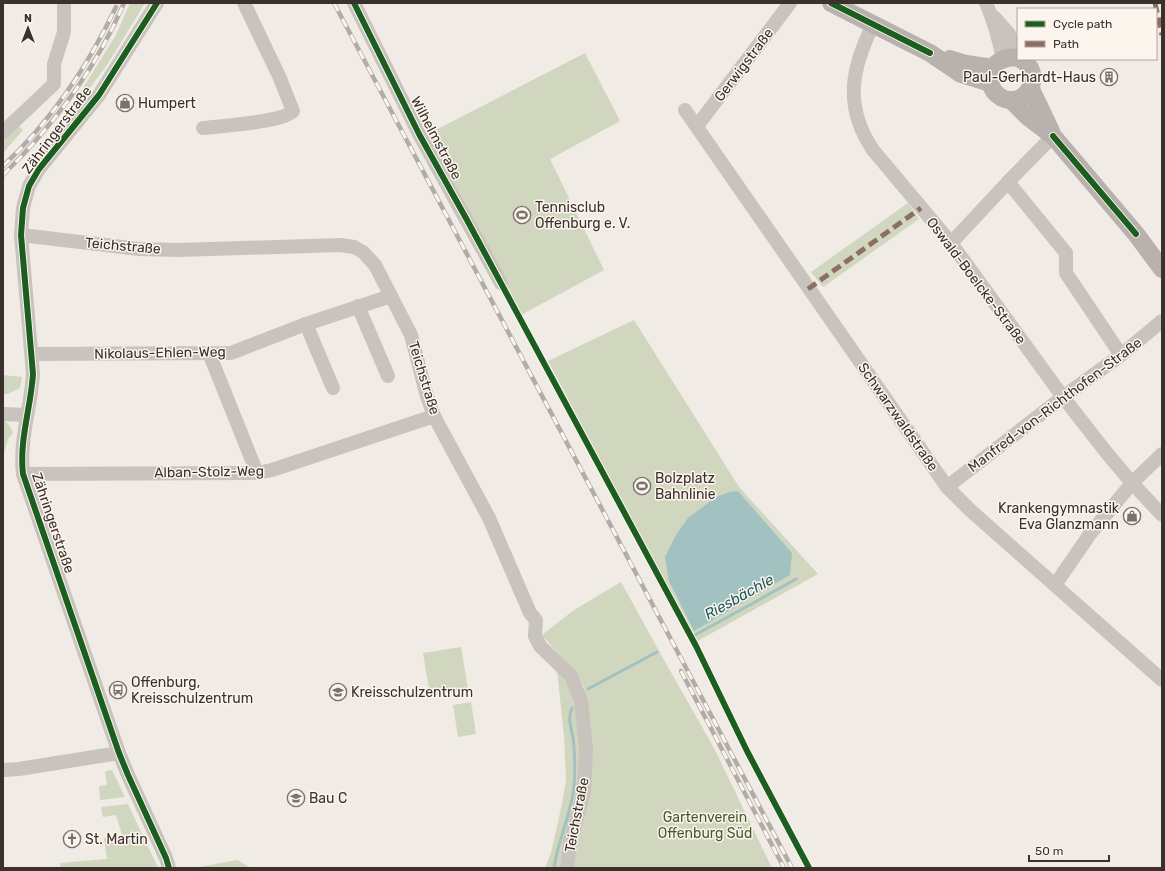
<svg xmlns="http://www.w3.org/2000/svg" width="1165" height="871" font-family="Rubik,sans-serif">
<rect width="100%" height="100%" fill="#f0ebe5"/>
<!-- green -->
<g fill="#d1d6bf">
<path d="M130 3H145L109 62 76 107 73 104 116 35Z"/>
<path d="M585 53 620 121 550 159 604 270 521 315 426 135Z"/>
<path d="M18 125 23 130 3 153V138Z"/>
<path d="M908 203 919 219 823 287 811 272Z"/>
<path d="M634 320 739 487 818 574 696 642 548 361Z"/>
<path d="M3 375 22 377 20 388 10 393 3 395Z"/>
<path d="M3 420C9 423 11 427 13 433L8 439 3 457Z"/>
<path d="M621 582 664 660 714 748 772 868H574L586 699 583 685 566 663 542 635 574 610Z"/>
<path d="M461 647 468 689 430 695 423 653Z"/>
<path d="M557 670 565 675 576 700 581 777 564 868H545L551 853 562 804 566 780 564 736Z"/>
<path d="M471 702 476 734 458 737 453 705Z"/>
<path d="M112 770 125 797 100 800 99 786 107 785 105 771Z"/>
<path d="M128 804 158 868H61L60 863 107 859 104 838 122 835 116 815 103 817 101 807Z"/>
<path d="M237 860 251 868H194Z"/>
</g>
<!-- water -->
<path fill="#a1c2c1" d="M738 491 792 553 790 575 694 631 669 581 665 557 676 535 688 518 716 497 730 492Z"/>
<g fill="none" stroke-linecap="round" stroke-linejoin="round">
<!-- stream -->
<g stroke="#a1c2c1" stroke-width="3">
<path d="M693 636 746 607 796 579"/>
<path d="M588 689 657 652"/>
<path d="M554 868C558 840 571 814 574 787 575 774 575 760 574 747 574 733 566 720 572 708"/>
</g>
<!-- minor -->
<g stroke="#c9c3be" stroke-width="14">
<path d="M157 3 99 95 39 169 29 186 23 208 21 235 33 374C31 407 19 440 23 474L119 753 128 775 166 858 169 868"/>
<path d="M354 3 419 134 501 283"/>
<path d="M986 3C994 21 999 40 1003 59"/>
<path d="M994 17 1009 34 1018 58"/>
<path d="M873 25C851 69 844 107 873 150L951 243 1063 397 1106 452 1132 483 1162 515"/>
<path d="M685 110 947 487 970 510 1162 680"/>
<path d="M697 126 790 3"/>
<path d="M203 128C221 126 283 122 293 111L279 76 244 3"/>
<path d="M3 132 54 84V64L64 32V3"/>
<path d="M1008 182 1066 253V273L1121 355"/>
<path d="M21 235 139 249 178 250 340 245 354 247 363 252 375 265 411 335 426 393 434 416 489 518 530 613 536 620 535 636 540 646 571 676 581 701 586 749 584 792 570 842 567 868"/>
<path d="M951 243 1008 182 1053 136"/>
<path d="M358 306 388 376"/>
<path d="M306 324 333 388"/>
<path d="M209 353 257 473"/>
<path d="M32 354 231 353 306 324 391 296"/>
<path d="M3 414 27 415"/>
<path d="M23 474 257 473 272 470 434 416"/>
<path d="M947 487 1063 397 1121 355 1162 321"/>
<path d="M1055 585 1090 534 1132 483 1162 454"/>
<path d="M3 770 19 769 119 753"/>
</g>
<!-- major -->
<g stroke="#b8b1ad" stroke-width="18">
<path d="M831 3 930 53 961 74 990 83"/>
<path d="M1018 58C1002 55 986 67 991 84 992 91 997 95 1002 98 1027 110 1046 72 1020 59"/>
<path d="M950 59 966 64 993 68"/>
<path d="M1031 89 1051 131"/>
<path d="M1011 100 1027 116 1053 136 1136 234 1162 269"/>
</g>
<defs>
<g id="rail">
<path d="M334 3 792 868"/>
<path d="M3 166C52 120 87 68 116 7"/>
<path d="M3 175C54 125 96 69 124 3"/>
<path d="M681 671 784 868"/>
</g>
</defs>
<!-- rail casing -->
<use href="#rail" stroke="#b1aca8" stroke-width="4.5"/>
<!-- rail -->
<use href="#rail" stroke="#fbf5ee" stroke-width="3" stroke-dasharray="9" stroke-linecap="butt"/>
<!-- quiet -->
<g stroke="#8d6e63" stroke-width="5" stroke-dasharray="10 5" stroke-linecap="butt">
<path d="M1155 3 1162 35"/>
<path d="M808 289 921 208"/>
</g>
<defs>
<g id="cycleway">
<path d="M157 3 99 95 39 169 29 186 23 208 21 235 33 374C31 407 19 440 23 474L119 753 128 775 166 858 169 868"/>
<path d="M354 3 419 134 467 220 696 646 747 751 809 868"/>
<path d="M831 3 930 53"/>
<path d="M1053 136 1136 234"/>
</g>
</defs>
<!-- cycleway casing -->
<use href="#cycleway" stroke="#fbf5ee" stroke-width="8"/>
<!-- cycleway -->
<use href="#cycleway" stroke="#1b5e20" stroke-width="6"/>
</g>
<!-- icons -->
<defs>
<symbol id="building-ring" viewBox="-11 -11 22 22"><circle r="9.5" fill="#fbf5ee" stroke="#7a716c" stroke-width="1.5"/><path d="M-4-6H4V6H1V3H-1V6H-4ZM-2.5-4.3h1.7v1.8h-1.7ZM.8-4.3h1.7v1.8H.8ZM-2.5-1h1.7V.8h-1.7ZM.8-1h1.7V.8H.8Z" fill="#7a716c"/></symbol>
<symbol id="shop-ring" viewBox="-11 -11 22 22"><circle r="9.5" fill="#fbf5ee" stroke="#7a716c" stroke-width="1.5"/><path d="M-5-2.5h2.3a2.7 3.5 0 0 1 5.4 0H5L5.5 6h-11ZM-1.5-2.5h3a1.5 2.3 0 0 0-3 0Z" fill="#7a716c"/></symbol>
<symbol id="stadium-ring" viewBox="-11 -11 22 22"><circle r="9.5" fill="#fbf5ee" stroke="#7a716c" stroke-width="1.5"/><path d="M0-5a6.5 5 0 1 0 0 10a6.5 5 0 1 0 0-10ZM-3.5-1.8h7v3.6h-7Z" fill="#7a716c"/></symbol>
<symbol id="bus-ring" viewBox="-11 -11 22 22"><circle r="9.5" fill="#fbf5ee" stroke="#7a716c" stroke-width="1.5"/><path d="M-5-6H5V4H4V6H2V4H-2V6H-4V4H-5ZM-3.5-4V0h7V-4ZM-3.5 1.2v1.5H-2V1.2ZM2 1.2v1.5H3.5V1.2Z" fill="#7a716c"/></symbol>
<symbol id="school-ring" viewBox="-11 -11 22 22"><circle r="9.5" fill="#fbf5ee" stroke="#7a716c" stroke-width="1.5"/><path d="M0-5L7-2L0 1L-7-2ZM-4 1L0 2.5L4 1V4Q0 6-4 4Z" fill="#7a716c"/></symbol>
<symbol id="church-ring" viewBox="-11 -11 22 22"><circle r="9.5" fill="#fbf5ee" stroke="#7a716c" stroke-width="1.5"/><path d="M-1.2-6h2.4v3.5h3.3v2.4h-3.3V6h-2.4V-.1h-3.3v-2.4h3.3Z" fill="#7a716c"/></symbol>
</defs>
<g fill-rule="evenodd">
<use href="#building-ring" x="1099" y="67" width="20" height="20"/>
<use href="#shop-ring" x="115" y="93" width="20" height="20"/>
<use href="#stadium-ring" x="512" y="205" width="20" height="20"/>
<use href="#stadium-ring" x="632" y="476" width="20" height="20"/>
<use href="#shop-ring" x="1122" y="506" width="20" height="20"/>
<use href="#bus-ring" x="108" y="680" width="20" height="20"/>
<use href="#school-ring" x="328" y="682" width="20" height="20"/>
<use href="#school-ring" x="286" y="788" width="20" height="20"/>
<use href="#church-ring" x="62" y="829" width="20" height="20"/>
</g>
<g text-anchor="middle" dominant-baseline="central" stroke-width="3" stroke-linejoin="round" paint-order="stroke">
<!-- street labels -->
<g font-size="14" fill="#3b302b" stroke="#fbf5ee">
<text transform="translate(744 65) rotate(-53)">Gerwigstraße</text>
<text transform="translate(57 130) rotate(-53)">Zähringerstraße</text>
<text transform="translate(436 138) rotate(62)">Wilhelmstraße</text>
<text transform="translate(123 246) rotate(5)">Teichstraße</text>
<text transform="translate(976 281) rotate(53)">Oswald-Boelcke-Straße</text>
<text transform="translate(160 353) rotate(-1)">Nikolaus-Ehlen-Weg</text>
<text transform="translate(424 378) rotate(73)">Teichstraße</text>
<text transform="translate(1055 405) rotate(-37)">Manfred-von-Richthofen-Straße</text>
<text transform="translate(898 417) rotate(55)">Schwarzwaldstraße</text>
<text transform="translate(209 472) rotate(-1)">Alban-Stolz-Weg</text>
<text transform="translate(53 523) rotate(71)">Zähringerstraße</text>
<text transform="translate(577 815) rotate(-79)">Teichstraße</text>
</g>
<!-- poi labels -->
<g font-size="14" fill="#3b302b" stroke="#fbf5ee" text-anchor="start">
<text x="1096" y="77" text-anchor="end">Paul-Gerhardt-Haus</text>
<text x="138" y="103">Humpert</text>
<text x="535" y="207">Tennisclub<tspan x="535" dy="16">Offenburg e. V.</tspan></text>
<text x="655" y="478">Bolzplatz<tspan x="655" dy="16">Bahnlinie</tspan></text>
<text x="1119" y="508" text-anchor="end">Krankengymnastik<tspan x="1119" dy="16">Eva Glanzmann</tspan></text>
<text x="131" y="682">Offenburg,<tspan x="131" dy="16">Kreisschulzentrum</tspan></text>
<text x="351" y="692">Kreisschulzentrum</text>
<text x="309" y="798">Bau C</text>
<text x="85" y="839">St. Martin</text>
</g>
<!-- park labels -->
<g font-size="14" fill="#4a5a2e" stroke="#fbf5ee">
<text x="705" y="817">Gartenverein<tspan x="705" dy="16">Offenburg Süd</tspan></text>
</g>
<!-- water labels -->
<g font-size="15" font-style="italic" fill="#1f5a5e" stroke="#fbf5ee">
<text transform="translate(739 597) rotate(-29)">Riesbächle</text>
</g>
</g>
<!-- border -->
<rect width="1165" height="871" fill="none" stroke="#3b302b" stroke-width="8"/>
<!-- legend -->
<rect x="1017" y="8" width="140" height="52" fill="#fbf5ee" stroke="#aea6a0"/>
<rect x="1025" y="21" width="20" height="6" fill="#1b5e20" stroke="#aea6a0"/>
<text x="1053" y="28" font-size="12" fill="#3b302b">Cycle path</text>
<rect x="1025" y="41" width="20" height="6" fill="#8d6e63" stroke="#aea6a0"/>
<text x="1053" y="48" font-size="12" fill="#3b302b">Path</text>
<!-- north arrow -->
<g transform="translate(28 28)" stroke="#fbf5ee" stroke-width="3" paint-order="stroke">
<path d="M0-3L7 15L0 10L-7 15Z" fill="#3b302b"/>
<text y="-6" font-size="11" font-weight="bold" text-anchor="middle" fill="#3b302b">N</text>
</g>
<!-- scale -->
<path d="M1029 855v6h80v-6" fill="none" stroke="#3b302b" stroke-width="2"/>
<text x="1035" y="855" font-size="12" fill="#3b302b" stroke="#fbf5ee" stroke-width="3" paint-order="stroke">50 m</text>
</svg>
